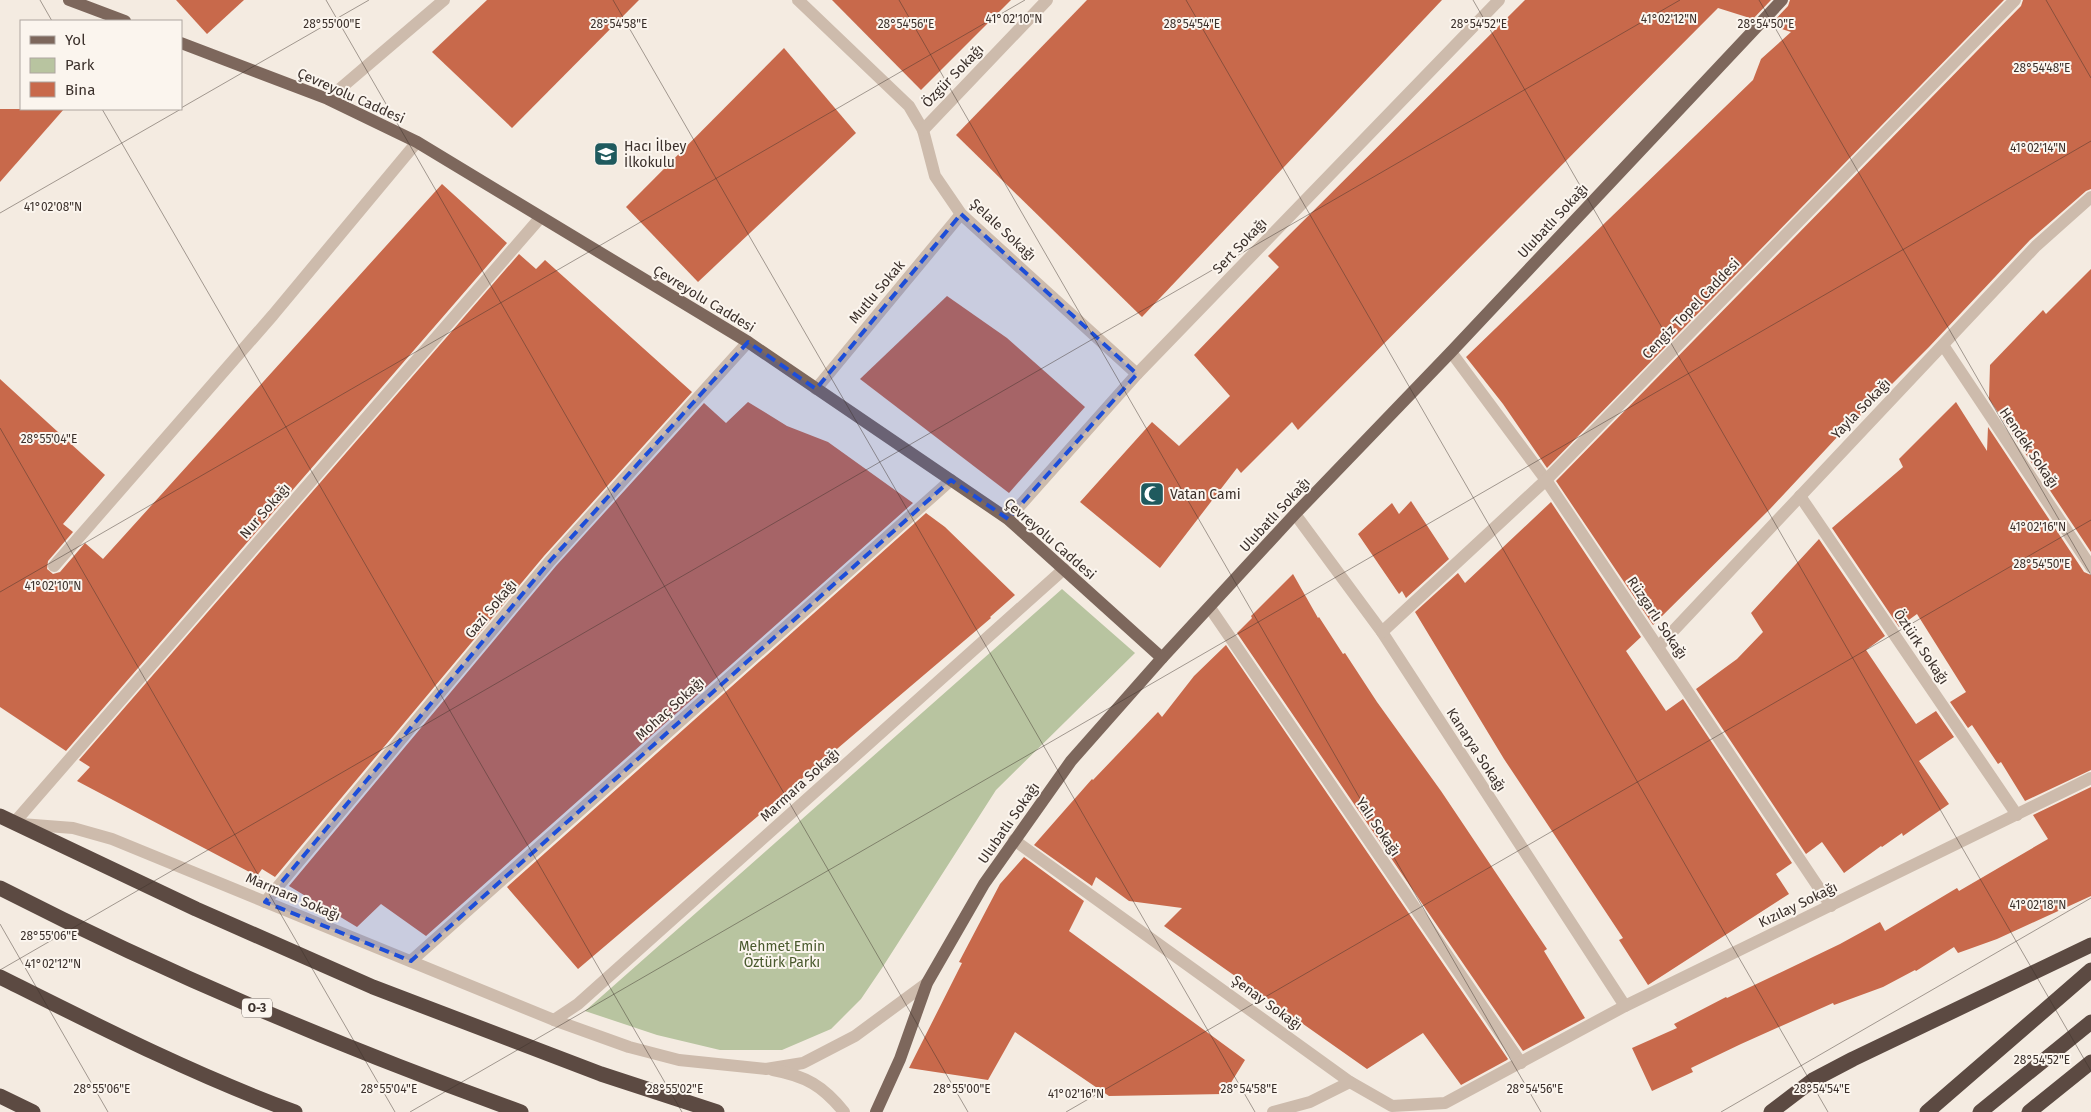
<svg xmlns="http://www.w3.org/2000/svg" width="2091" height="1112" font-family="'Fira Sans',sans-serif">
<rect width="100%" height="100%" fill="#f4ebe1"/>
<!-- green -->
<path fill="#b8c4a0" d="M1062 589 1135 653 996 790 882 968 861 999 831 1029 782 1050H720L657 1035 585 1011Z"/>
<!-- building -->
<g fill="#c8694b">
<path d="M176 0H244L207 34Z"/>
<path d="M487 0H639L512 128 432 52Z"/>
<path d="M832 0H1011L921 90Z"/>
<path d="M1087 0H1442L1142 317 956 135Z"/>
<path d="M1525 0H1771L1753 19 1718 8 1298 430 1292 422 1241 473 1237 468 1160 568 1080 502 1152 422 1179 446 1230 396 1194 355 1279 267 1268 256Z"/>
<path d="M1790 0H2004L1547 468 1503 404 1466 357 1753 80 1761 59 1791 32 1770 25 1788 6Z"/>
<path d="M2023 0H2091V189L2086 191 2030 240 1929 347 1856 420 1854 419 1770 509 1653 625 1556 481 2021 6Z"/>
<path d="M784 48 856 133 698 282 626 207Z"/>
<path d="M0 109H64L0 182Z"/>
<path d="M442 184 507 243 66 751 0 707V379L105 475 63 524 73 532 48 561 47 569 53 574 60 572 85 543 103 559Z"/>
<path d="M519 254 536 269 545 260 692 392 544 556 275 877 262 869 257 876 77 781 90 767 79 760Z"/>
<path d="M2091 269V552L1989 399 1990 365 2043 310 2046 314Z"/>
<path d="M947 296 1007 338 1085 407 1009 493 860 379Z"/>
<path d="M748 402 787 426 828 442 913 503 426 936 381 904 357 927 289 886 556 566 704 403 726 423Z"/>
<path d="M1956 402 1987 451 1988 427 2084 572 2091 575V770L2025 801 2001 762 1998 764 1972 725 1968 728 1950 702 1966 692 1917 614 1899 627 1832 528 1903 467 1899 459Z"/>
<path d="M1411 501 1449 559 1406 598 1402 591 1399 594 1358 534 1392 503 1399 514Z"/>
<path d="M1551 502 1641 637 1626 651 1666 711 1683 699 1792 863 1776 874 1789 894 1648 985 1619 940 1623 938 1504 759 1415 612 1458 573 1465 583Z"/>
<path d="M926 513 945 527 1015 595 990 617 991 618 578 969 507 887Z"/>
<path d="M1819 539 1885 636 1866 650 1916 724 1936 711 1954 737 1919 761 1949 804 1903 836 1902 833 1882 847 1881 846 1844 873 1822 842 1806 854 1696 689 1737 659 1763 632 1751 613Z"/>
<path d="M1293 574 1318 618 1319 617 1343 654 1345 653 1377 702 1441 791 1547 949 1544 951 1585 1018 1523 1051 1237 633 1252 618 1251 616Z"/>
<path d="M1226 645 1508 1059 1507 1060 1461 1085 1423 1033 1367 1069 1164 926 1182 908 1129 901 1096 877 1092 886 1034 845 1092 779 1093 780 1158 712 1162 717 1194 676Z"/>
<path d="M2091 787V896L1997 939 1958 953 1954 947 1916 971 1915 970 1883 987 1834 1005 1833 1003 1741 1044 1691 1068 1693 1072 1652 1091 1632 1048 1677 1028 1674 1024 1726 997 1727 998 1840 944 1880 922 1885 931 1957 888 1959 891 2048 839 2033 815Z"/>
<path d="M1024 857 1084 901 1069 931 1245 1060 1224 1094 1109 1096 1015 1032 988 1080 909 1068 962 963 959 962 1000 884Z"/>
</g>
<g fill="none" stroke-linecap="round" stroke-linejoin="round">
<!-- minor -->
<g stroke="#cdbbac" stroke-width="12">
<path d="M798 0 909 106 923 130 935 176 961 214 1137 374"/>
<path d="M328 99 444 0"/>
<path d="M923 130 1047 0"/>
<path d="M1943 345 2091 567"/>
<path d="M1451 352 1546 480 1831 906"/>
<path d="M816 389 961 214"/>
<path d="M1800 496 2017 815"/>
<path d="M1295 514 1382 632 1625 1006"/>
<path d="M1008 519 1137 374 1499 0"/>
<path d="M54 566 273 315 417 142"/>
<path d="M1210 608 1521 1063"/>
<path d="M1382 632 1546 480 2015 0"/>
<path d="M1658 647 2036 246 2091 197"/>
<path d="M14 823 540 218"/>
<path d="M21 824 73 828 112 839 554 1020 629 1047 679 1060 766 1069 803 1063 855 1036 927 983"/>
<path d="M1014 840 1350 1082 1392 1106 1445 1103 1625 1006 2091 778"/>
<path d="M265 902 550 561 748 342"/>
<path d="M411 961 951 480"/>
<path d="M554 1020 578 1004 1064 569"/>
<path d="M773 1070C806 1076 823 1086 844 1112"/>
<path d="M1273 1112 1310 1102 1350 1082"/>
</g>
<!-- major -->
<g stroke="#7d675c" stroke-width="12">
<path d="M69 0 125 21"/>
<path d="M181 43 328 99 417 142 748 342 1008 519 1162 658"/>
<path d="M876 1112 900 1059 927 983 984 884 1071 761 1162 658 1295 514 1451 352 1782 0"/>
</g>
<!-- highway -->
<g stroke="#5c4a42" stroke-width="15">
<path d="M0 816 196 909 373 987 601 1074 717 1112"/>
<path d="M0 888C168 974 343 1048 521 1112"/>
<path d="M0 977C96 1025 194 1075 295 1112"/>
<path d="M0 1096 33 1112"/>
<path d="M1771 1112 1813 1080 1853 1059 2091 945"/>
<path d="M1927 1112 2091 970"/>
<path d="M1980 1112 2091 1022"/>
<path d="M2029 1112 2091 1062"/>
</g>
</g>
<!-- marked area -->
<path fill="#1d4ed8" fill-opacity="0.2" stroke="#1d4ed8" stroke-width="4" stroke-dasharray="10 6" stroke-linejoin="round" d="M961 214 1137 374 1008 519 951 480 411 961 265 902 550 561 748 342 816 389Z"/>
<!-- ticks -->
<path fill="none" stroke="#3b302b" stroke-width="1" stroke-opacity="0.45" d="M40 0 52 21M326 0 968 1112M613 0 1255 1112M899 0 1541 1112M1186 0 1828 1112M1473 0 2091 1071M1759 0 2091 575M2046 0 2091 78M181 108 369 0M102 109 682 1112M0 213 181 109M0 428 395 1112M0 592 1025 0M0 924 108 1112M0 970 1680 0M410 1112 2091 141M1066 1112 2091 520M1721 1112 2091 898"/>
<!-- icons -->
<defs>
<symbol id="school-square" viewBox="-11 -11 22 22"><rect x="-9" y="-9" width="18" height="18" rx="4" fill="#1f5a5e" stroke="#fbf5ee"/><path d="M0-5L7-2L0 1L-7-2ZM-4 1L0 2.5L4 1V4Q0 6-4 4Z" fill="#fff"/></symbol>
<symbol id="mosque-square" viewBox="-11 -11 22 22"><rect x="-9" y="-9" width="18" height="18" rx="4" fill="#1f5a5e" stroke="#fbf5ee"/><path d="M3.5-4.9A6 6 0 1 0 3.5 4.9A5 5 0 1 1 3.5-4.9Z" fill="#fff"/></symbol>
</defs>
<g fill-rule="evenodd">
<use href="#school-square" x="592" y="140" width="28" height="28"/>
<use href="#mosque-square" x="1138" y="480" width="28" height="28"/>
</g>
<g text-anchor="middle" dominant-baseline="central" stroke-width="4" stroke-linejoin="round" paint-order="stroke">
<!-- shield labels -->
<rect fill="#fbf5ee" stroke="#756b66" stroke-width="1" x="242" y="998.5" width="30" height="19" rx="4"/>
<g font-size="12" font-weight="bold" fill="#3b302b">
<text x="257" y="1008">O-3</text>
</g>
<!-- street labels -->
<g font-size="14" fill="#3b302b" stroke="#fbf5ee">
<text transform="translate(953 76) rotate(-46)">Özgür Sokağı</text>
<text transform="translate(351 96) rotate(24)">Çevreyolu Caddesi</text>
<text transform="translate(1553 221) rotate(-47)">Ulubatlı Sokağı</text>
<text transform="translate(1003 230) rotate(43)">Şelale Sokağı</text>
<text transform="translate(1240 246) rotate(-46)">Sert Sokağı</text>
<text transform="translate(877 292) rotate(-50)">Mutlu Sokak</text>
<text transform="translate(704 299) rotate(31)">Çevreyolu Caddesi</text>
<text transform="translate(1691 309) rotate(-46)">Cengiz Topel Caddesi</text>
<text transform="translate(1861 409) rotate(-46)">Yayla Sokağı</text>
<text transform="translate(2029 448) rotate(56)">Hendek Sokağı</text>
<text transform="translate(265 511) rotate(-49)">Nur Sokağı</text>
<text transform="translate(1275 515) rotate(-47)">Ulubatlı Sokağı</text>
<text transform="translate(1050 539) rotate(41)">Çevreyolu Caddesi</text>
<text transform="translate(491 609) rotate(-50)">Gazi Sokağı</text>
<text transform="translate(1657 618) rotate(56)">Rüzgarlı Sokağı</text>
<text transform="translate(1921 647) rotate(56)">Öztürk Sokağı</text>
<text transform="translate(670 709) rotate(-42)">Mohaç Sokağı</text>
<text transform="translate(1476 750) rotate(57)">Kanarya Sokağı</text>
<text transform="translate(800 785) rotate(-42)">Marmara Sokağı</text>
<text transform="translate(1009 823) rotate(-55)">Ulubatlı Sokağı</text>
<text transform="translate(1378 827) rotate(56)">Yalı Sokağı</text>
<text transform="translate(293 897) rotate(23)">Marmara Sokağı</text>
<text transform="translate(1798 905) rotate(-26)">Kızılay Sokağı</text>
<text transform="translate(1267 1003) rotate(36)">Şenay Sokağı</text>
</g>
<!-- poi labels -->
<g font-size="14" fill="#3b302b" stroke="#fbf5ee" text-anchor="start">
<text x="624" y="146">Hacı İlbey<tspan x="624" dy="16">İlkokulu</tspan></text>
<text x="1170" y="494">Vatan Cami</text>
</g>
<!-- park labels -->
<g font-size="14" fill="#4a5a2e" stroke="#fbf5ee">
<text x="782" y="946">Mehmet Emin<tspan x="782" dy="16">Öztürk Parkı</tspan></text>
</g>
</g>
<g font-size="12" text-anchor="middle" fill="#3b302b" stroke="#fbf5ee" stroke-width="4" stroke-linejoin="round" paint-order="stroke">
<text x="1014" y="23">41°02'10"N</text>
<text x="1669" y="23">41°02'12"N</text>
<text x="332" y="28">28°55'00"E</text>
<text x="619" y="28">28°54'58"E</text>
<text x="906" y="28">28°54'56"E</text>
<text x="1766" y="28">28°54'50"E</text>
<text x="1192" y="28">28°54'54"E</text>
<text x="1479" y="28">28°54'52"E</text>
<text x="2042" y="72">28°54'48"E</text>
<text x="2038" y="152">41°02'14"N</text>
<text x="53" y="211">41°02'08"N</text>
<text x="49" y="443">28°55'04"E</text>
<text x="2038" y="531">41°02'16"N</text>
<text x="2042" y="568">28°54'50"E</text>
<text x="53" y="590">41°02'10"N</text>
<text x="2038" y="909">41°02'18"N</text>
<text x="49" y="940">28°55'06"E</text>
<text x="53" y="968">41°02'12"N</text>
<text x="2042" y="1064">28°54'52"E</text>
<text x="102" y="1093">28°55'06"E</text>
<text x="389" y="1093">28°55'04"E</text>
<text x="675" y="1093">28°55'02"E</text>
<text x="962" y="1093">28°55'00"E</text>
<text x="1249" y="1093">28°54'58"E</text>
<text x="1535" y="1093">28°54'56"E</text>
<text x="1822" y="1093">28°54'54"E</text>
<text x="1076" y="1098">41°02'16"N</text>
</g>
<!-- legend -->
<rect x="20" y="20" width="162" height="90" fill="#fbf5ee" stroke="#aea6a0"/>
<rect x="30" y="36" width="25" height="8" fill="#7d675c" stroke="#aea6a0"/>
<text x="65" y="45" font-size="15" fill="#3b302b">Yol</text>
<rect x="30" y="58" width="25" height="15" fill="#b8c4a0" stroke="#aea6a0"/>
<text x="65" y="70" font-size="15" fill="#3b302b">Park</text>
<rect x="30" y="82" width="25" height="15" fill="#c8694b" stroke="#aea6a0"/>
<text x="65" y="95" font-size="15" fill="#3b302b">Bina</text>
</svg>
